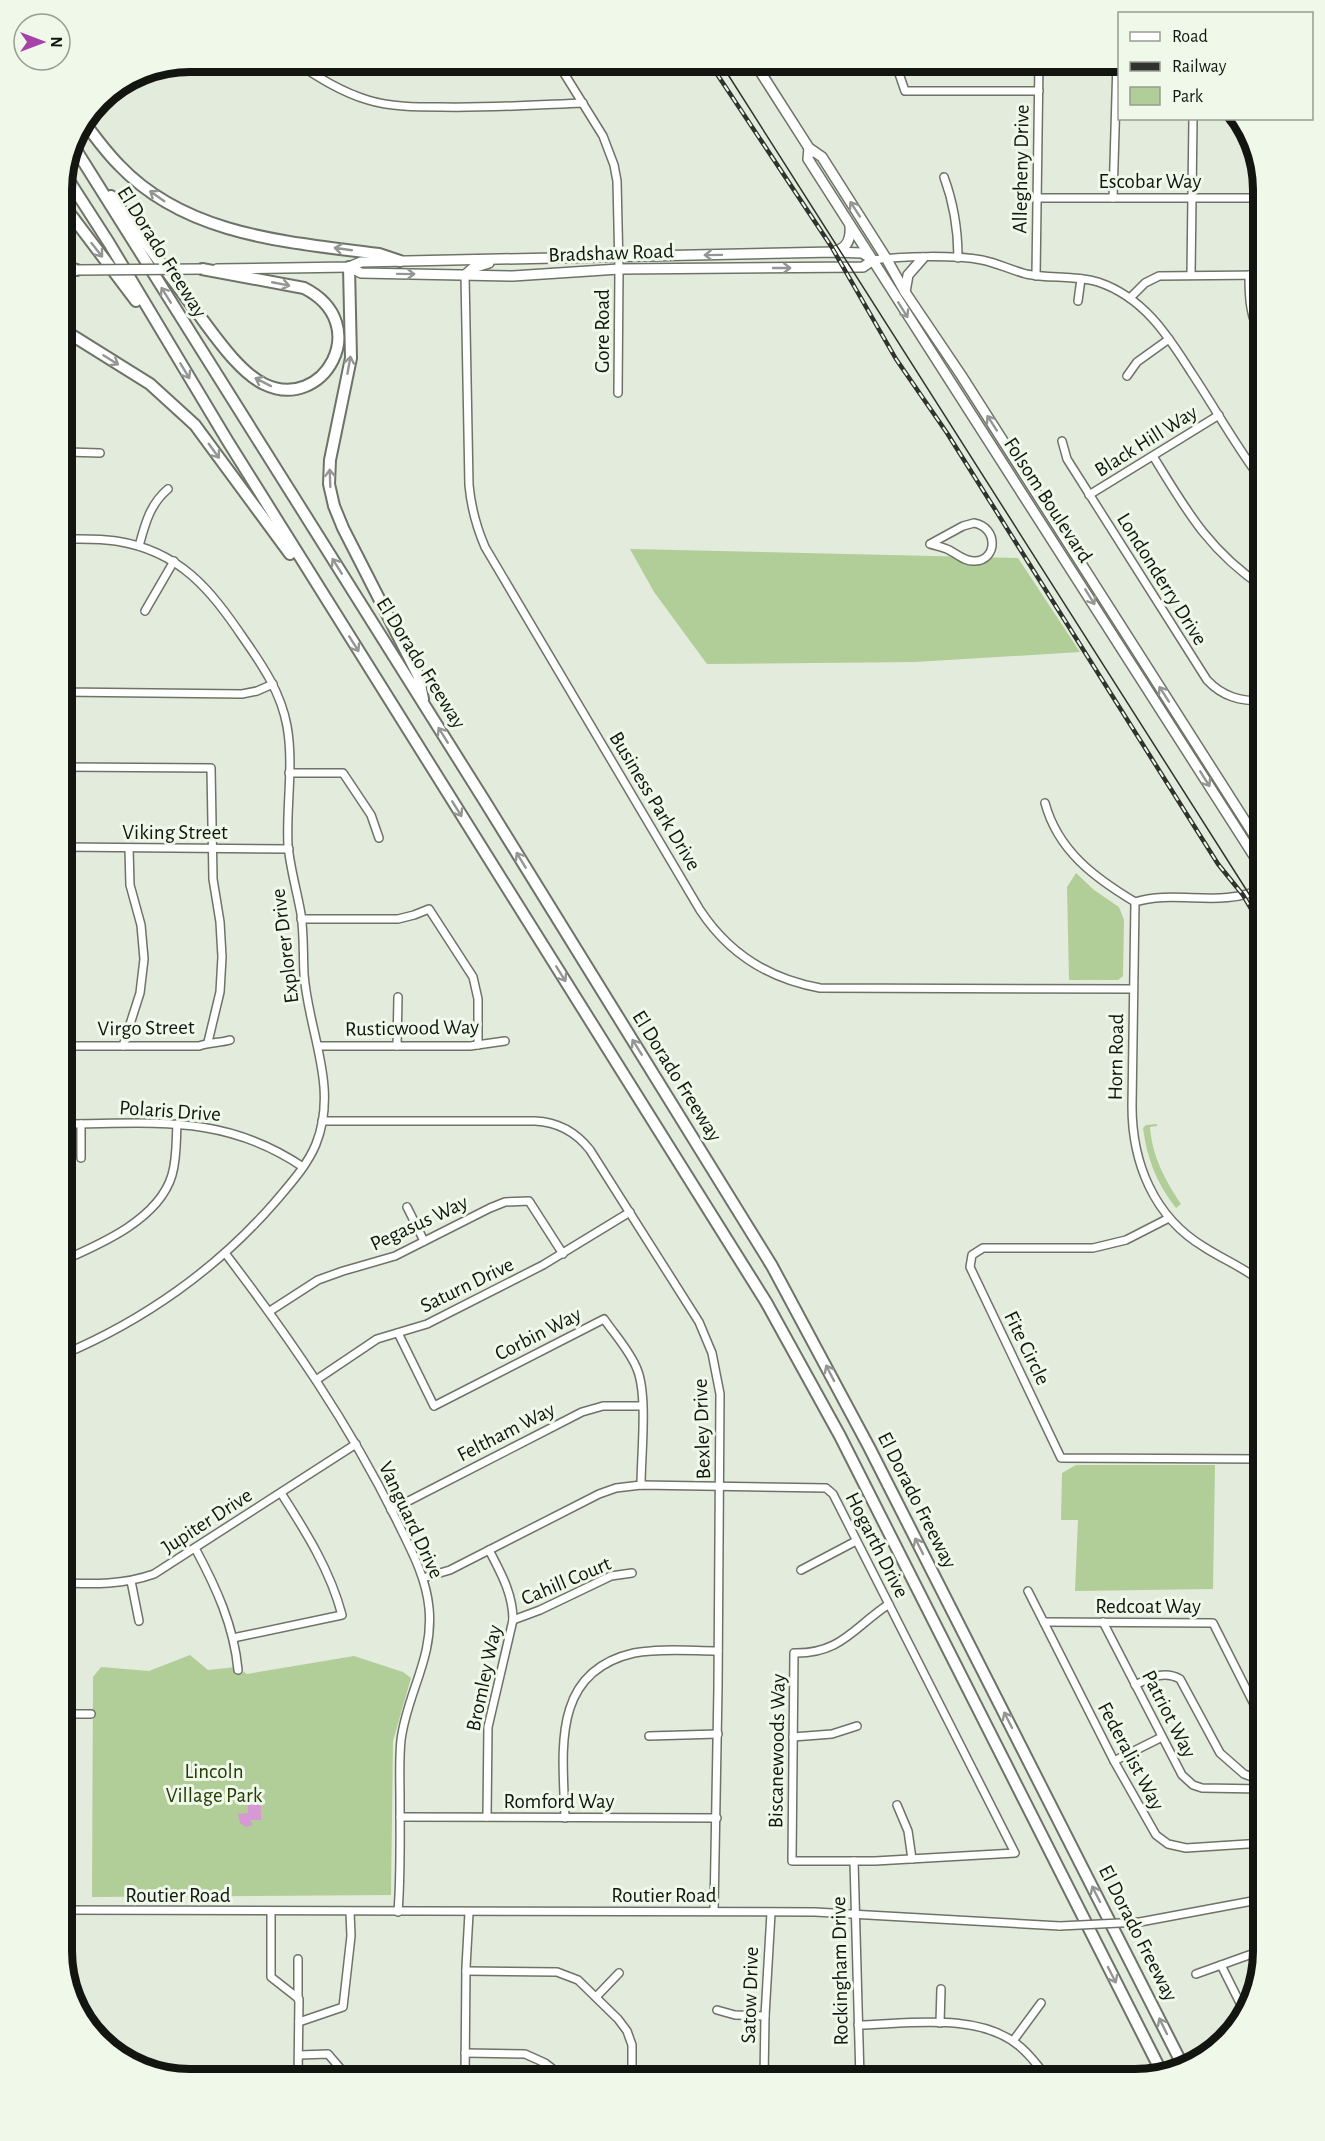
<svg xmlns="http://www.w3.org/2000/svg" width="1325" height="2141" font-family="'Alegreya Sans',sans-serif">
<rect width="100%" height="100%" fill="#e2ebdc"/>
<!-- green -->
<g fill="#b1ce98">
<path d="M630 549 1018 558 1080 652 915 662 707 664 654 592Z"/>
<path d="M1076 873 1094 890 1119 907 1124 920 1123 976 1118 980H1069L1067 887Z"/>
<path d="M1157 1124V1126L1150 1127C1152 1156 1165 1180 1181 1204L1176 1208C1157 1184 1147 1159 1143 1128L1146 1125Z"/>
<path d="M1076 1465H1215L1213 1589 1075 1591 1078 1520H1061L1062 1473Z"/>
<path d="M190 1655 208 1670 236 1667 247 1674 354 1656 403 1672 411 1678 393 1741 391 1895 92 1897 93 1677 101 1667 149 1671Z"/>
</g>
<!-- water -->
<path fill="#d799d4" d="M248 1797H261V1820H250L253 1825 246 1827 240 1823 238 1814 248 1813Z"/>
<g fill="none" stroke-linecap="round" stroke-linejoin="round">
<defs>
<g id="minor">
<path d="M295 62C318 77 341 92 368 100 390 107 417 107 441 107 488 108 535 105 583 103"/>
<path d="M557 62 603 136 614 165 617 181 619 269 618 393"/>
<path d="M895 62 905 91H1039"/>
<path d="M944 177C954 204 958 229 958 258"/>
<path d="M1036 198H1263"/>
<path d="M1113 198 1117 62"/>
<path d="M873 260C901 256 955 255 982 260 997 263 1011 270 1026 274 1049 279 1074 275 1098 282 1143 297 1167 334 1191 372 1215 408 1237 448 1263 482"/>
<path d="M465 275 469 485C471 507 476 526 485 547L700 910C729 954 769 979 820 988L1133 989"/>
<path d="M1191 275 1193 118"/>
<path d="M1249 275C1249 300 1250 318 1263 340"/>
<path d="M1036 276 1039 62"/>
<path d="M1130 298 1145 283 1159 276 1263 275"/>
<path d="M1078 301 1081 279"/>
<path d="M1127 376 1137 362 1169 339"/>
<path d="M62 413 68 416 62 692 242 694 257 691 273 684"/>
<path d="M1062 441 1067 459 1207 680C1223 697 1240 701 1263 701"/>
<path d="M67 452 100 453"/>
<path d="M1153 456C1186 510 1209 551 1263 587"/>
<path d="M1089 495 1219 415"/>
<path d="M974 523C998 527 998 560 975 561 965 562 957 554 949 550 943 547 936 546 930 544L963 526Z"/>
<path d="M139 546C145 524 150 504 168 489"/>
<path d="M1258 610 1263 600"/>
<path d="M145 611 174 561"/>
<path d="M62 767 211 768 213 879 220 922 222 957 220 992 208 1042"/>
<path d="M289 773H343L371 815 379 838"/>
<path d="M1045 803C1058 851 1095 878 1135 902"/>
<path d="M62 847 289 849"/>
<path d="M301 919H398L414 915 429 909 473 977 478 999V1045"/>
<path d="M62 986C68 967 68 949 62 929"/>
<path d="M62 1046H199C209 1042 220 1043 230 1040"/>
<path d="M123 1046 140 993 144 959 141 925 130 885 129 848"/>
<path d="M319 1046H470L505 1041"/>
<path d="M397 1046 398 997"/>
<path d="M322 1121H535C558 1122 576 1132 590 1150L699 1322 712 1353 720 1394 718 1688 714 1911"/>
<path d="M62 1124C153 1124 223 1113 303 1167"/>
<path d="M81 1124V1158"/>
<path d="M407 1207 424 1241"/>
<path d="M1169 1218 1126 1240 1093 1248H983L972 1255 970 1267 1061 1458 1263 1459"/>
<path d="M225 1253C289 1337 349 1424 396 1519 410 1548 426 1576 429 1608 434 1658 407 1693 401 1740 399 1759 400 1779 400 1799 400 1836 401 1874 398 1912"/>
<path d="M62 1261C101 1244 159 1219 172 1175 177 1158 176 1141 177 1124"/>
<path d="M1263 1283C1245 1268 1224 1260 1204 1247 1154 1217 1132 1163 1132 1106L1135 902C1176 889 1221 909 1263 888"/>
<path d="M270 1311 318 1280 343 1271 395 1256 490 1208 505 1202 529 1201 563 1254"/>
<path d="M398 1333 434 1406 604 1319C615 1335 630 1351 637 1369 648 1395 641 1455 641 1485"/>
<path d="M62 1355C143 1321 217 1269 275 1202 290 1184 307 1166 316 1144 339 1087 308 1031 304 974 303 954 304 934 301 914 297 891 290 868 288 845 286 806 294 765 287 726 281 693 263 666 244 639 210 589 180 551 116 541 98 538 80 539 62 539"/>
<path d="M316 1380 377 1339 427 1324 543 1265 630 1212"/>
<path d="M391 1510 582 1412 603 1406H642"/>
<path d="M195 1548C216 1587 234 1626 238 1670"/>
<path d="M801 1570 856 1541"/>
<path d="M423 1578 450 1570 599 1494 616 1488 641 1485 826 1488 833 1494 1015 1853 875 1861H792L794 1653C841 1654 854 1627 889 1604"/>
<path d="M131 1581 139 1621"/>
<path d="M62 1583C94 1584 123 1585 154 1574L356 1444"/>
<path d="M1028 1591 1114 1761 1156 1835 1168 1844 1186 1848 1263 1843"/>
<path d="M513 1620 540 1610 611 1576 632 1573"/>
<path d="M1044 1622 1213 1623 1263 1722"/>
<path d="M1103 1622 1182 1775 1193 1785 1202 1788 1263 1789"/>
<path d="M233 1638 342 1615C330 1570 306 1532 281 1493"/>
<path d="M1135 1685C1150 1678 1164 1670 1180 1679L1220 1753 1244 1774 1263 1781"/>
<path d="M62 1714H91"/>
<path d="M649 1736 718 1734"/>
<path d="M793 1737 832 1734 857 1726"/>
<path d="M1114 1761 1162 1737"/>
<path d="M897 1805 908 1831 912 1859"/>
<path d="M400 1817 717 1818"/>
<path d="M487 1817 488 1727 513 1620C513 1594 501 1573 489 1550"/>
<path d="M565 1818C563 1752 550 1672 634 1653 660 1648 691 1651 718 1651"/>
<path d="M854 1861 860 2079"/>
<path d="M62 1910 815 1912 1060 1926"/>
<path d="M271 1912V1977L299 1999 298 2079"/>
<path d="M1140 1922 1263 1899"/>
<path d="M298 1959V1999"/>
<path d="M1221 1965 1246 2015"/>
<path d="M466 1971 557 1972 578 1980 618 2019 627 2031 632 2045V2079"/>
<path d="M1196 1974 1263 1950"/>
<path d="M596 1997 619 1973"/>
<path d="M717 2010 735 2015 765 2016"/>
<path d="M299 2022 343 2007 351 1936 350 1912"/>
<path d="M940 2023 941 1989"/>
<path d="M858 2025C907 2024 977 2012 1018 2045 1030 2054 1039 2067 1048 2079"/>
<path d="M1013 2041 1041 2003"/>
<path d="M465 2053 525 2054 545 2063 566 2079"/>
<path d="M299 2055 328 2054 346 2075V2079"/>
<path d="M465 2079 466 1967 469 1913"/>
<path d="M764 2079 765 2016 771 1913"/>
</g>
<g id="major">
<path d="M754 62 809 148 822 157 886 258 905 292 961 375 1263 849"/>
<path d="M809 148 808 159C959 397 1112 633 1263 870"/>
<path d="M835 251C848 248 851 238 850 226"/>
<path d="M349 267 361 273 513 276 619 269 863 267 873 260"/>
<path d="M217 269 349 267 361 262 834 252 862 253 872 259"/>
<path d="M465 275 473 268 489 263"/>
<path d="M905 292 908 275 923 258"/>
</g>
<g id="highway">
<path d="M84 122C95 137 106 152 119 165 186 236 288 242 379 254L400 261"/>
<path d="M71 142 484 800 772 1266 869 1447 1184 2068"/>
<path d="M64 173 109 243 227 440 766 1302 840 1436 1162 2073"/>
<path d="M111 196C138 233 166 270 193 307 211 330 237 371 264 384 323 413 375 324 304 288L202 269"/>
<path d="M62 203 136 301"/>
<path d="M62 266 77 270"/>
<path d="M349 267 351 358 330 460 329 484 334 506 343 528 418 675 423 699"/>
<path d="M62 329 150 384 195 425 290 554"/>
</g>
</defs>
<!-- minor casing -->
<use href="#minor" stroke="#6d7467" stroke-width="10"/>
<!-- major casing -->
<use href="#major" stroke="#6d7467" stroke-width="12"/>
<!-- highway casing -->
<use href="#highway" stroke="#6d7467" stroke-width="14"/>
<!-- minor -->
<use href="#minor" stroke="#fff" stroke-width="7"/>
<!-- major -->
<use href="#major" stroke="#fff" stroke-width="9"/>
<!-- highway -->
<use href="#highway" stroke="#fff" stroke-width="10"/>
<!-- tram -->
<path stroke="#30332d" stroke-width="1.5" d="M720 62 1263 916"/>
<defs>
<path id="rail" d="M709 62 831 246 896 359 947 433 1218 864 1243 895 1263 929"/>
</defs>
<!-- rail casing -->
<use href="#rail" stroke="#30332d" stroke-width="4.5"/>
<!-- rail -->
<use href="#rail" stroke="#eff8e9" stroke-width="2" stroke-dasharray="7" stroke-linecap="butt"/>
<defs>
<path id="minor-bridge" d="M1060 1926 1140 1922"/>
<path id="major-bridge" d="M77 270 202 269"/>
</defs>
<!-- minor-bridge casing -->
<use href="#minor-bridge" stroke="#6d7467" stroke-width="10" stroke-linecap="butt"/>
<!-- major-bridge casing -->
<use href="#major-bridge" stroke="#6d7467" stroke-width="12" stroke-linecap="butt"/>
<!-- minor-bridge -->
<use href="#minor-bridge" stroke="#fff" stroke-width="7"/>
<!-- major-bridge -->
<use href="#major-bridge" stroke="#fff" stroke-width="9"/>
</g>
<!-- one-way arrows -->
<defs><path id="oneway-shaft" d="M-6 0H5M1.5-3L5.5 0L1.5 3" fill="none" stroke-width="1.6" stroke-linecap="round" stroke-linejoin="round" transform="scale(1.5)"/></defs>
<g stroke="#949693">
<use href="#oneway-shaft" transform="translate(157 196) rotate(-145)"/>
<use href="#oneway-shaft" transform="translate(855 209) rotate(-123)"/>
<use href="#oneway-shaft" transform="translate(343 249) rotate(-172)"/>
<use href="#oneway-shaft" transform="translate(97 250) rotate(52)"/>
<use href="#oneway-shaft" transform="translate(713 255) rotate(179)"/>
<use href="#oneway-shaft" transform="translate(782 268)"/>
<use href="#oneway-shaft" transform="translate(406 274) rotate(1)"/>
<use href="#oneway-shaft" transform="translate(281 284) rotate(11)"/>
<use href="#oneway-shaft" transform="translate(166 295) rotate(-122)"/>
<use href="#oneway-shaft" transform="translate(903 310) rotate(58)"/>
<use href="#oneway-shaft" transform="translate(111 360) rotate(32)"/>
<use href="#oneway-shaft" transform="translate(349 365) rotate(-80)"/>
<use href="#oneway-shaft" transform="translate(185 371) rotate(59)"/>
<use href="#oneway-shaft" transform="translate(263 382) rotate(-153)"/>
<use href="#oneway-shaft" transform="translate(992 423) rotate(-123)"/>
<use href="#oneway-shaft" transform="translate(214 451) rotate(54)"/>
<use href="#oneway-shaft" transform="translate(330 478) rotate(-92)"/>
<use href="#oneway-shaft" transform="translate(337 566) rotate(-122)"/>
<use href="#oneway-shaft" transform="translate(1090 597) rotate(58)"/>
<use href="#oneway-shaft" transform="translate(354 644) rotate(58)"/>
<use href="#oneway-shaft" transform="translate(1164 694) rotate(-123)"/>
<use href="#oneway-shaft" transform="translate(443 735) rotate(-122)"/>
<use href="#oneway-shaft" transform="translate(1205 779) rotate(58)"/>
<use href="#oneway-shaft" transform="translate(457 809) rotate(58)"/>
<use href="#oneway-shaft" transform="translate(521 860) rotate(-121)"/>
<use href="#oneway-shaft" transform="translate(561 974) rotate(58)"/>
<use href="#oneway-shaft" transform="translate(637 1047) rotate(-122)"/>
<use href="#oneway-shaft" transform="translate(830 1373) rotate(-117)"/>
<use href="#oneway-shaft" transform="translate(919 1546) rotate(-117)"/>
<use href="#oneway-shaft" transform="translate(1008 1720) rotate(-117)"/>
<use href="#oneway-shaft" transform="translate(1096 1894) rotate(-117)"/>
<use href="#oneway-shaft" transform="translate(1112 1975) rotate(63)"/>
<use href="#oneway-shaft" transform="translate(1163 2026) rotate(-116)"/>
</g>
<g text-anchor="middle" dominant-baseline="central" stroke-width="6" stroke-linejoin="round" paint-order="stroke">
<!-- street labels -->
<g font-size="21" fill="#121510" stroke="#eff8e9">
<text transform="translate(1021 169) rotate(-89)">Allegheny Drive</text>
<text x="1150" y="181">Escobar Way</text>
<text transform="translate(162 252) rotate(58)">El Dorado Freeway</text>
<text transform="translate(611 253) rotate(-2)">Bradshaw Road</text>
<text transform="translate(602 331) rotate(-90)">Gore Road</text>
<text transform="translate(1146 441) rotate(-32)">Black Hill Way</text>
<text transform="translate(1048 500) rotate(57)">Folsom Boulevard</text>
<text transform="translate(1162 579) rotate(58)">Londonderry Drive</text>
<text transform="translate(421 663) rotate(58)">El Dorado Freeway</text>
<text transform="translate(655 801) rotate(59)">Business Park Drive</text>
<text x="175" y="832">Viking Street</text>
<text transform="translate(285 946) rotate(-97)">Explorer Drive</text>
<text transform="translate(146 1028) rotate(-1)">Virgo Street</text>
<text transform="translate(412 1028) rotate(-1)">Rusticwood Way</text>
<text transform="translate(1116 1057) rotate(-89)">Horn Road</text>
<text transform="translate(677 1076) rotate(58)">El Dorado Freeway</text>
<text transform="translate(170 1111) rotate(4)">Polaris Drive</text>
<text transform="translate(419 1223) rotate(-25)">Pegasus Way</text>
<text transform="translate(467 1285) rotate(-26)">Saturn Drive</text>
<text transform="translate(538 1334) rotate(-27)">Corbin Way</text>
<text transform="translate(1027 1348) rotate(64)">Fite Circle</text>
<text transform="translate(702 1429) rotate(-92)">Bexley Drive</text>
<text transform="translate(506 1432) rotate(-27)">Feltham Way</text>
<text transform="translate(917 1500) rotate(63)">El Dorado Freeway</text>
<text transform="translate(411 1520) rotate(65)">Vanguard Drive</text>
<text transform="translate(207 1521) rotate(-33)">Jupiter Drive</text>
<text transform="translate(877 1545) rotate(63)">Hogarth Drive</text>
<text transform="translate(566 1581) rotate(-23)">Cahill Court</text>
<text x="1148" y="1606">Redcoat Way</text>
<text transform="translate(484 1678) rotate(-78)">Bromley Way</text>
<text transform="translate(1169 1714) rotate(63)">Patriot Way</text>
<text transform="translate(777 1751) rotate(-89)">Biscanewoods Way</text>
<text transform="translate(1131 1756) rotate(62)">Federalist Way</text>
<text x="559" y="1801">Romford Way</text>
<text x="178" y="1895">Routier Road</text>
<text x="664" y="1895">Routier Road</text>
<text transform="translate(1138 1933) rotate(63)">El Dorado Freeway</text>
<text transform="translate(840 1971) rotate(-91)">Rockingham Drive</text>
<text transform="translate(750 1995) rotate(-88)">Satow Drive</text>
</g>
<!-- park labels -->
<g font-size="21" fill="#253c07" stroke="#eff8e9">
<text x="214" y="1771">Lincoln<tspan x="214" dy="24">Village Park</tspan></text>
</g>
</g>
<!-- crop -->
<path d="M0 0H1325V2141H0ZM190 72H1135A118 118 0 0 1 1253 190V1951A118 118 0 0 1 1135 2069H190A118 118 0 0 1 72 1951V190A118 118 0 0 1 190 72Z" fill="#eff8e9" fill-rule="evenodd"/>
<path fill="none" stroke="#121510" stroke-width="8" d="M190 72H1135A118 118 0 0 1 1253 190V1951A118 118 0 0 1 1135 2069H190A118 118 0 0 1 72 1951V190A118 118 0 0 1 190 72Z"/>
<!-- legend -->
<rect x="1118" y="12" width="195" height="108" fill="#eff8e9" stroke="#979d92" stroke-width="1.5"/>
<rect x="1130" y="32" width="30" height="9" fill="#ffffff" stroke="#979d92" stroke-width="1.5"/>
<text x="1172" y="42" font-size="18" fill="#121510">Road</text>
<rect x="1130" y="62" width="30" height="9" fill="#30332d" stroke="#979d92" stroke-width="1.5"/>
<text x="1172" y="72" font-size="18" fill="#121510">Railway</text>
<rect x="1130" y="87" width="30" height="18" fill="#b1ce98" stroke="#979d92" stroke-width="1.5"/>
<text x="1172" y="102" font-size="18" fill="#121510">Park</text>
<!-- north arrow -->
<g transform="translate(42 42) rotate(90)"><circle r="28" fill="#eff8e9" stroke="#979d92" stroke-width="1.5"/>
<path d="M0-4.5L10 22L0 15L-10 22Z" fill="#a742a7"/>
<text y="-9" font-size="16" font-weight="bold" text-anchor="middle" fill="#121510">N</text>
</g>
</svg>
